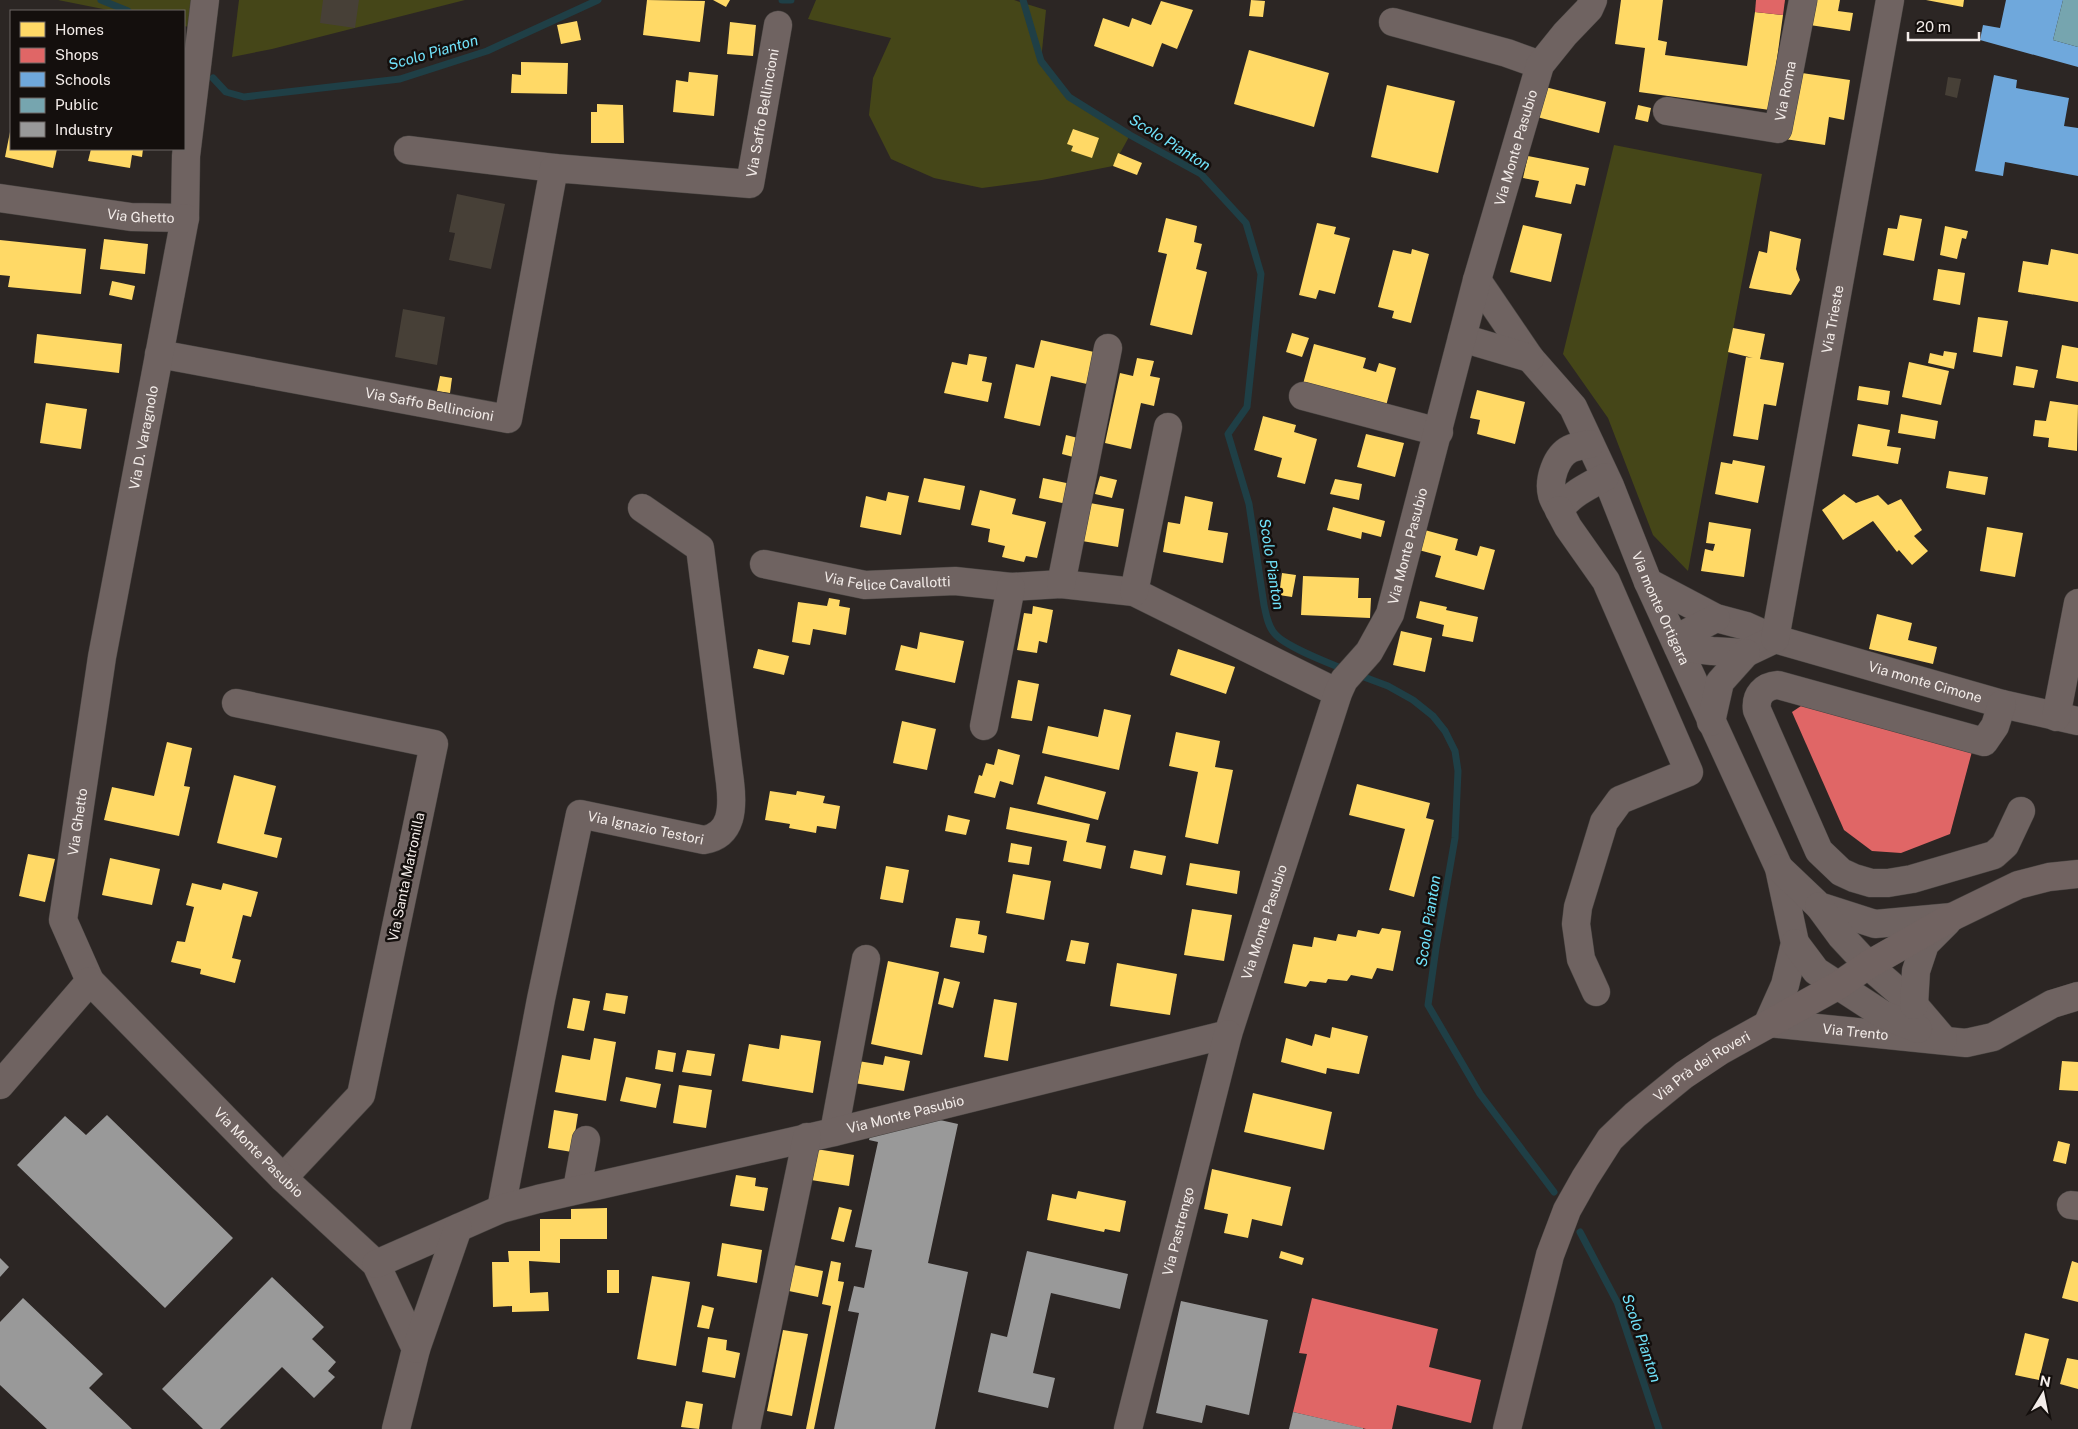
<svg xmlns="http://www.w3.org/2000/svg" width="2078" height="1429" font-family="'Public Sans',sans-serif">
<rect width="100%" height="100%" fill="#2c2624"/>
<!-- green -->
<g fill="#454618">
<path d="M58 0H204L200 29 184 26V11H113Z"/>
<path d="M239 0H465L272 49 232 57Z"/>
<path d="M816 0H1014L1046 10 1041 61 1069 97 1130 135 1113 166 1042 180 982 188 934 178 891 159 869 115 873 78 891 38 808 19Z"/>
<path d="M1614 145 1762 174 1688 571 1653 535 1608 418 1563 354Z"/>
</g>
<!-- homes -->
<g fill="#ffd966">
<path d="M647 0 705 1 700 42 643 35Z"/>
<path d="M713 0H730L726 7Z"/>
<path d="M1251 0 1265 1 1263 17 1249 16Z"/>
<path d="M1621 0H1663L1658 40 1667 42 1665 55 1747 66 1755 12 1783 15 1770 110 1639 92 1645 48 1615 44Z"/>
<path d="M1807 0H1840L1838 11 1853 13 1850 31 1803 24Z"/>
<path d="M1926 0H1964L1963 7Z"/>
<path d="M1161 1 1193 10 1177 49 1162 43 1153 67 1094 46 1103 18 1129 27 1132 18 1151 25Z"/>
<path d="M577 21 581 40 561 44 557 25Z"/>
<path d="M730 22 756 25 753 56 727 54Z"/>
<path d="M1249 50 1329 73 1314 127 1234 104Z"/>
<path d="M521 62 568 63 567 94 511 93 512 74 521 75Z"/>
<path d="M689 72 718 75 714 116 673 112 676 80 688 82Z"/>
<path d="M1795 72 1850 80 1844 120 1829 117 1825 145 1785 139Z"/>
<path d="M1387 85 1455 101 1438 173 1371 157Z"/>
<path d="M1545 87 1606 102 1599 133 1537 117Z"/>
<path d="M597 104 623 105 624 143H591V112H597Z"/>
<path d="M1638 105 1651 108 1648 122 1635 119Z"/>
<path d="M1073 129 1099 138 1092 158 1071 151 1073 146 1067 144Z"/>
<path d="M10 132 11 149H57L53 168 5 157Z"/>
<path d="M91 149H143L142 157 132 155 130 168 88 161Z"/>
<path d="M1118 153 1142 163 1137 175 1113 166Z"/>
<path d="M1528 156 1589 168 1585 186 1576 184 1571 204 1535 197 1539 181 1523 178Z"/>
<path d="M1900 215 1922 219 1914 261 1883 255 1888 228 1897 229Z"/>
<path d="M1166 218 1197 226 1194 242 1202 244 1196 269 1207 272 1192 335 1150 325 1167 254 1158 252Z"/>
<path d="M1317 223 1336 227 1334 234 1350 238 1335 294 1319 290 1316 299 1299 295Z"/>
<path d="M1523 225 1562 234 1551 282 1510 272Z"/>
<path d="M1945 226 1968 231 1966 239 1962 238 1957 259 1940 255Z"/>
<path d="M1770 231 1801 239 1796 269 1800 280 1791 295 1749 288 1759 251 1767 253Z"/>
<path d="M104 239 148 244 145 274 100 269Z"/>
<path d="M0 240 86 249 81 294 8 287 10 276 0 275Z"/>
<path d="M1412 249 1429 254 1411 323 1392 318 1394 311 1378 307 1393 250 1411 254Z"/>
<path d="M2051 249 2078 254V302L2018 292 2023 261 2048 265Z"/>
<path d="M1938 269 1965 273 1960 305 1933 300Z"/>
<path d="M112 281 135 286 132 300 109 295Z"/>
<path d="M1978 317 2008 321 2002 357 1973 352Z"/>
<path d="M1733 328 1765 334 1760 359 1784 363 1776 406 1764 404 1758 440 1733 436 1746 357 1753 358 1728 352Z"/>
<path d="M1292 333 1309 338 1302 357 1286 352Z"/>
<path d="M37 334 122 344 119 373 34 363Z"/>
<path d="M1041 340 1094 352 1087 384 1051 376 1040 426 1004 418 1016 364 1034 368Z"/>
<path d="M1314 344 1366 358 1363 368 1376 372 1379 363 1396 368 1386 406 1303 384Z"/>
<path d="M2062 345 2078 348V382L2056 378Z"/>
<path d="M1944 351 1957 353 1954 369 1928 363 1930 353 1943 356Z"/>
<path d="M969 354 987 357 982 381 992 383 988 402 944 393 952 362 967 365Z"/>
<path d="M1137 358 1154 361 1150 376 1160 378 1154 406 1141 403 1131 449 1105 443 1120 373 1133 376Z"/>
<path d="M1909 362 1949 371 1941 405 1902 397Z"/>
<path d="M2016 366 2038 370 2034 388 2013 385Z"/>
<path d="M440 376 452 378 450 393 437 391Z"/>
<path d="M1859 386 1890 391 1888 405 1857 400Z"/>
<path d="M1477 390 1525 402 1515 444 1477 434 1480 420 1470 418Z"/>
<path d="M2050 401 2078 405 2077 451 2048 447 2049 438 2033 436 2035 420 2046 421Z"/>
<path d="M46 403 87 409 81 449 40 443Z"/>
<path d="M1901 414 1938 421 1935 439 1898 433Z"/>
<path d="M1263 416 1296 425 1294 432 1317 439 1305 484 1277 477 1282 458 1254 450Z"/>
<path d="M1858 424 1890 430 1887 446 1901 448 1898 464 1852 456Z"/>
<path d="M1366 434 1404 443 1395 477 1357 467Z"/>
<path d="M1066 435 1082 439 1077 458 1062 454Z"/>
<path d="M1733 460 1765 466 1758 503 1715 494 1721 462 1732 464Z"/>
<path d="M1949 471 1988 477 1985 495 1946 488Z"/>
<path d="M1100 476 1117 480 1112 498 1095 494Z"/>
<path d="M924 478 965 486 960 510 918 502Z"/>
<path d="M1043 478 1071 484 1067 504 1039 498Z"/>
<path d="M1335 479 1362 484 1359 500 1330 494Z"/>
<path d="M980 490 1016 499 1012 514 1046 522 1037 558 1026 556 1024 562 1002 557 1005 546 988 542 990 529 971 525Z"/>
<path d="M888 492 909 496 901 535 860 527 866 496 886 501Z"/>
<path d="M1844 494 1856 503 1878 495 1888 505 1901 499 1922 530 1914 536 1928 551 1912 565 1899 550 1897 552 1873 521 1843 540 1822 510Z"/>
<path d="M1185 496 1213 502 1208 530 1228 533 1223 563 1163 552 1168 522 1180 524Z"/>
<path d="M1084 502 1124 509 1118 547 1076 540Z"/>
<path d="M1333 507 1385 521 1381 537 1362 532 1361 539 1327 530Z"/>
<path d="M1709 522 1751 529 1744 577 1701 571 1705 549 1713 551 1715 544 1706 543Z"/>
<path d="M1987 527 2023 533 2015 577 1980 571Z"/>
<path d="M1421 529 1458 539 1455 550 1477 556 1480 546 1495 550 1484 590 1435 577 1441 556 1415 549Z"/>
<path d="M1282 573 1296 575 1292 597 1279 595Z"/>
<path d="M1303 576 1359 578 1358 598H1371L1370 618 1301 615Z"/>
<path d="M829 598 840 600 839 606 850 608 846 635 813 629 810 645 792 642 798 602 827 606Z"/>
<path d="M1420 601 1447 607 1446 610 1478 617 1473 642 1442 636 1444 625 1416 618Z"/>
<path d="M1033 606 1053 610 1047 643 1039 641 1037 653 1017 650 1024 613 1032 614Z"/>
<path d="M1877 614 1912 623 1908 640 1937 647 1933 664 1869 649Z"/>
<path d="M1401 631 1432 638 1425 672 1393 665Z"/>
<path d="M920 632 964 641 955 683 895 670 901 645 917 649Z"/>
<path d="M758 649 789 656 784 675 753 668Z"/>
<path d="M1178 649 1235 667 1226 694 1170 675Z"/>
<path d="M1018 680 1039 684 1032 721 1011 718Z"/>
<path d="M1104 709 1131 715 1119 770 1042 753 1048 726 1098 737Z"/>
<path d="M902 721 936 729 927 770 893 763Z"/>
<path d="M1176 732 1220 741 1215 767 1233 770 1218 844 1185 837 1198 772 1169 766Z"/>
<path d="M167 742 192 748 184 786 190 787 179 836 104 820 112 787 154 796Z"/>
<path d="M998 749 1020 755 1013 785 1000 781 995 798 974 793 979 775 982 776 986 763 994 765Z"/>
<path d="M234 775 276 786 264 834 282 838 277 858 217 843Z"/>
<path d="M1045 776 1106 792 1098 820 1037 804Z"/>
<path d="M1357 784 1430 803 1426 818 1434 820 1414 897 1389 890 1405 829 1349 815Z"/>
<path d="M770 791 796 795 797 791 825 796 823 803 840 806 836 829 817 826 816 833 789 828 790 824 765 820Z"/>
<path d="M1010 807 1090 824 1086 842 1106 846 1101 869 1063 861 1067 841 1006 829Z"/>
<path d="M948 815 970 820 966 835 945 831Z"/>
<path d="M1011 843 1032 847 1029 865 1008 862Z"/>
<path d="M1134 850 1166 856 1162 875 1130 868Z"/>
<path d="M28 854 55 859 45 902 19 896Z"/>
<path d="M110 858 160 869 152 905 102 895Z"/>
<path d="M1190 863 1240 871 1237 894 1186 885Z"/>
<path d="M886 866 909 870 903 903 880 899Z"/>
<path d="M1013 874 1051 881 1044 920 1006 913Z"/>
<path d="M192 883 221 890 223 883 258 892 251 917 243 915 232 958 241 960 235 983 200 974 201 969 171 962 177 941 185 942 194 907 186 905Z"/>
<path d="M1192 909 1232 915 1224 961 1184 955Z"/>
<path d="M956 918 980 921 978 934 987 936 984 953 950 947Z"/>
<path d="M1382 928 1401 931 1393 971 1377 968 1372 979 1351 975 1347 981 1328 979 1326 983 1310 981 1306 987 1284 983 1293 944 1312 947 1314 937 1336 941 1338 934 1356 937 1358 930 1379 934Z"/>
<path d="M1071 940 1089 943 1085 964 1066 961Z"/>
<path d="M888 961 939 972 922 1055 871 1044Z"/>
<path d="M1117 963 1177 974 1170 1015 1110 1006Z"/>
<path d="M944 978 960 982 953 1008 938 1004Z"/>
<path d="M606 993 628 996 625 1014 603 1010Z"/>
<path d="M573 998 590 1001 584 1031 567 1028Z"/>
<path d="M994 999 1017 1003 1008 1061 984 1057Z"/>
<path d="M1332 1027 1368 1036 1359 1074 1327 1068 1326 1074 1281 1062 1286 1038 1312 1046 1315 1034 1330 1038Z"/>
<path d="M781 1035 821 1041 813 1093 742 1081 749 1044 779 1049Z"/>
<path d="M594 1038 616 1042 606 1101 555 1092 562 1055 590 1060Z"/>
<path d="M658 1050 676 1053 673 1072 655 1069Z"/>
<path d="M687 1050 715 1054 711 1076 682 1072Z"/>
<path d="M885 1056 910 1061 904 1091 854 1083 858 1061 883 1065Z"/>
<path d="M2062 1061 2078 1062V1091L2059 1090Z"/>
<path d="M626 1077 661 1084 656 1108 620 1101Z"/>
<path d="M679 1085 712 1090 706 1128 673 1123Z"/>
<path d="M1253 1093 1332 1112 1324 1150 1244 1132Z"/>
<path d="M554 1110 578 1114 572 1152 548 1148Z"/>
<path d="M2058 1141 2070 1144 2066 1164 2053 1161Z"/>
<path d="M816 1149 854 1155 849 1186 811 1180Z"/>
<path d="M1212 1169 1291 1187 1282 1226 1252 1219 1248 1238 1224 1233 1228 1214 1204 1209Z"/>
<path d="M736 1175 756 1178 755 1186 768 1188 764 1211 730 1206Z"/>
<path d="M1078 1191 1126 1201 1120 1232 1105 1229 1104 1232 1047 1220 1052 1194 1076 1199Z"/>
<path d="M839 1207 852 1210 844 1242 831 1239Z"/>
<path d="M607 1208V1239H560V1263L529 1261 530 1293 548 1292 549 1311 512 1312V1306L493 1307 492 1262H509L508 1251H540V1219H571V1209Z"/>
<path d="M722 1243 762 1250 757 1283 717 1276Z"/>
<path d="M1281 1251 1304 1258 1302 1265 1279 1258Z"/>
<path d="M831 1261 841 1263 838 1281 844 1282 814 1429H806L831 1306 822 1304Z"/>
<path d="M2072 1261 2078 1263V1302L2062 1298Z"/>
<path d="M789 1264 823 1271 818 1297 784 1290Z"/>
<rect x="607" y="1270" width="12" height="23"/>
<path d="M652 1276 690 1282 676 1366 637 1359Z"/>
<path d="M702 1305 714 1308 709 1329 697 1327Z"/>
<path d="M783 1330 808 1334 792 1416 767 1411Z"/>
<path d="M2025 1333 2049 1339 2039 1380 2015 1375Z"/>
<path d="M708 1337 727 1340 726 1350 740 1353 735 1378 702 1372Z"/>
<path d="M2067 1358 2078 1360V1389L2060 1384Z"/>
<path d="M686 1401 703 1404 699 1429 681 1427Z"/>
</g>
<!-- shops -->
<g fill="#e06666">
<path d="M1756 0H1785L1783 15 1755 12Z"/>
<path d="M1810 700 1974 744 1950 834 1901 853 1872 851 1844 830 1792 712Z"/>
<path d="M1312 1298 1438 1329 1429 1367 1481 1380 1471 1423 1397 1405 1392 1429H1366L1293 1412 1307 1354 1299 1353Z"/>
</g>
<!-- schools -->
<g fill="#6fa8dc">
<path d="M2006 0H2063L2053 40 2078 47V67L1980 40 1983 25 2000 28Z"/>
<path d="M1994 75 2017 80 2016 88 2069 98 2064 126 2078 128V176L2005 162 2003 176 1975 171Z"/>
</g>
<!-- public -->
<path fill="#76a5af" d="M2063 0H2078V47L2053 40Z"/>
<!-- industry -->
<g fill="#999">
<path d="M107 1115 233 1238 165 1308 17 1165 65 1116 86 1135Z"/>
<path d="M931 1118 958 1124 928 1263 968 1272 935 1429H834L859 1313 848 1311 854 1286 864 1288 872 1250 855 1247 878 1142 869 1140 871 1132Z"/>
<path d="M1027 1251 1128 1274 1120 1309 1051 1293 1033 1373 1055 1378 1048 1408 978 1392 991 1333 1007 1337Z"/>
<path d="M0 1258 9 1267 0 1277Z"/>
<path d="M272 1277 324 1327 312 1339 336 1362 328 1371 335 1377 314 1398 282 1367 220 1429H203L162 1389Z"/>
<path d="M23 1298 103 1374 89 1388 132 1429H47L0 1385V1322Z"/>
<path d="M1181 1301 1268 1320 1249 1415 1206 1405 1202 1423 1156 1413Z"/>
<path d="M1293 1412 1363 1428V1429H1289Z"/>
</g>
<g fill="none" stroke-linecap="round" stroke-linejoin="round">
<!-- stream -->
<g stroke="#1f3f46" stroke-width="7">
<path d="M101 0 128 11"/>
<path d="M782 0H791"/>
<path d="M1023 0 1041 61 1069 97 1130 135 1201 174 1246 223 1261 274 1247 407 1228 434 1249 504 1264 605C1266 614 1268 627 1275 634 1286 647 1329 663 1346 670"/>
<path d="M213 78 226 92 244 97 400 79 487 51 598 0"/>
<path d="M1356 674 1388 686 1413 700 1433 716 1445 731 1455 751 1458 771 1455 838 1436 948 1428 1005 1480 1094 1554 1192"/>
<path d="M1580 1232 1617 1302 1659 1429"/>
</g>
</g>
<!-- building -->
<g fill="#474037">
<path d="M323 0H359L355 28 320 23Z"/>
<path d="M1948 77 1961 79 1957 98 1945 95Z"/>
<path d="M457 194 505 204 491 269 449 260 455 233 449 232Z"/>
<path d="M403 309 445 317 437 365 395 357Z"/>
</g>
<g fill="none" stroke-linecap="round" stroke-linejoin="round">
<defs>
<g id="minor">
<path d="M1393 22 1507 53 1540 65"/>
<path id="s1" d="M1667 111 1778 129 1803 0"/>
<path d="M408 150 554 168"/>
<path id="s2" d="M0 198 131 217 185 218 186 156 205 0"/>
<path id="s3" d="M1477 280 1530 358 1573 407 1610 486 1648 582 1779 868 1795 943 1785 985 1768 1023 1966 1043 1993 1037 2052 1004 2078 996"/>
<path d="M1462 338 1530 358"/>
<path id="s4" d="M159 354 508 419 554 168 750 184 778 25"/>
<path d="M1303 396 1439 432"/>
<path d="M1590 444C1584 445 1576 446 1570 449 1556 456 1548 480 1552 495 1553 500 1557 505 1559 510 1571 494 1588 486 1605 477"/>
<path d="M1559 510 1568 527 1606 581 1689 772 1620 800 1604 822 1578 907 1576 924 1581 959 1596 992"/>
<path id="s5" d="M764 564 865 585 955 581 1011 587 1061 584 1134 592 1338 693"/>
<path id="s6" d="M1648 582 1716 618 1746 626 1775 639 2002 704 2078 721"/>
<path d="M1061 584 1108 348"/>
<path d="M1134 592 1168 427"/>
<path d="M1716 618 1687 633 1678 647 1712 651 1746 653 1775 639"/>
<path id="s7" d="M1775 639 1890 0"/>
<path d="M236 703 434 744 361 1095 283 1178"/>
<path d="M2002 704 1995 726 1984 742 1778 685C1764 686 1755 695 1757 710L1819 851 1841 872 1854 878 1871 883H1888L1912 879 1994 855 2005 845 2021 811"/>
<path d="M2056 717 2078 603"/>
<path d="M1711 722 1720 682 1746 653"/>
<path d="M984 726 1011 587"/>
<path d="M1779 868 1819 906 1875 924 1952 917"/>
<path d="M1819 906 1841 936 1868 965 1914 1005 1943 1039"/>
<path d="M1795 943 1816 971 1882 1014 1918 1029"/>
<path id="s8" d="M90 981 63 920 102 657 185 218"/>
<path d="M1914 1005 1916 971 1925 944 1947 922"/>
<path id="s9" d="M0 1085 90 981 283 1178 376 1264 416 1349 396 1429"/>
<path d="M834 1132 866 959"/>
<path d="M577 1189 586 1140"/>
<path d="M2071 1205 2078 1206"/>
<path id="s10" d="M501 1209 541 999 580 814 704 840C733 835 733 807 730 782L700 548 642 508"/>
<path id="s11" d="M376 1264 501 1209 538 1199 834 1132 1228 1034 1338 693 1344 680 1369 652 1390 614 1477 280 1540 65 1565 34 1589 9 1593 0"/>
<path d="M416 1349 458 1228"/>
<path d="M746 1429 807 1137"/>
<path id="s12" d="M1128 1429 1228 1034"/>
</g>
<g id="major">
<path id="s13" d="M1507 1429 1550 1255 1567 1210 1585 1178 1610 1139 1635 1115 1684 1075 1720 1051 1839 985 1868 965 1952 917 2018 885 2049 877 2078 874"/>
</g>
</defs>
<!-- minor casing -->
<use href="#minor" stroke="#474340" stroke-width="29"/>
<!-- major casing -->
<use href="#major" stroke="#474340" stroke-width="29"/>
<!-- minor -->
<use href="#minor" stroke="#6f6361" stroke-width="28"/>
<!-- major -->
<use href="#major" stroke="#716361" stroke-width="28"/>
</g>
<g text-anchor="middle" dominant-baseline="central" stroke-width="5" stroke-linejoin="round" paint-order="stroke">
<!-- street labels -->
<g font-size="14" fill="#f3ece9" stroke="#140f0d">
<text stroke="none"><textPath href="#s1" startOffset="151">Via Roma</textPath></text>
<text stroke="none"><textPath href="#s4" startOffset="879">Via Saffo Bellincioni</textPath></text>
<text stroke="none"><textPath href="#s11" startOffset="1821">Via Monte Pasubio</textPath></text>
<text stroke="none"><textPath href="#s2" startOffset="142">Via Ghetto</textPath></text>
<text stroke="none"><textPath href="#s7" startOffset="325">Via Trieste</textPath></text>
<text stroke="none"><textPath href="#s4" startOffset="275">Via Saffo Bellincioni</textPath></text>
<text stroke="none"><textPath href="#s8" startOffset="556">Via D. Varagnolo</textPath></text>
<text stroke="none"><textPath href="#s11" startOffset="1408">Via Monte Pasubio</textPath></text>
<text stroke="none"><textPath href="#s5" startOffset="125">Via Felice Cavallotti</textPath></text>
<text stroke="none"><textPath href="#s3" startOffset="379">Via monte Ortigara</textPath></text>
<text stroke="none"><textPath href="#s6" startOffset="296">Via monte Cimone</textPath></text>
<text stroke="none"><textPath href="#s8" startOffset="166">Via Ghetto</textPath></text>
<text stroke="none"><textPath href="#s10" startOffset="470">Via Ignazio Testori</textPath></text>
<text transform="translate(406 877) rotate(-78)">Via Santa Matronilla</text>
<text stroke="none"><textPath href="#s11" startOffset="1002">Via Monte Pasubio</textPath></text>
<text stroke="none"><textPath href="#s3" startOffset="914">Via Trento</textPath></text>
<text stroke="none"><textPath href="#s13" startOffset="428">Via Prà dei Roveri</textPath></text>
<text stroke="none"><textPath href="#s11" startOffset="552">Via Monte Pasubio</textPath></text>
<text stroke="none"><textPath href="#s9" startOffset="378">Via Monte Pasubio</textPath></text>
<text stroke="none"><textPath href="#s12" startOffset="204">Via Pastrengo</textPath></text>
</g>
<!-- water labels -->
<g font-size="15" font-style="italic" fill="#71e3fb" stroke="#140f0d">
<text transform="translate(433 52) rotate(-16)">Scolo Pianton</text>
<text transform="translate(1170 142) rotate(32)">Scolo Pianton</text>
<text transform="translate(1272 564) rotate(81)">Scolo Pianton</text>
<text transform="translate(1428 921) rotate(-81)">Scolo Pianton</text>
<text transform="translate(1642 1338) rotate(71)">Scolo Pianton</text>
</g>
</g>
<!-- legend -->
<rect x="10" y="10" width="175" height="140" fill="#140f0d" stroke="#6d6765"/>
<rect x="20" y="22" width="25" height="15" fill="#ffd966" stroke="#6d6765"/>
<text x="55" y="35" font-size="15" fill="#f3ece9">Homes</text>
<rect x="20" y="48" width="25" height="15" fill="#e06666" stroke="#6d6765"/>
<text x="55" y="60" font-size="15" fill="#f3ece9">Shops</text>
<rect x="20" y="72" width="25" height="15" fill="#6fa8dc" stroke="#6d6765"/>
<text x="55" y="85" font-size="15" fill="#f3ece9">Schools</text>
<rect x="20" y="98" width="25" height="15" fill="#76a5af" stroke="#6d6765"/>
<text x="55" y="110" font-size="15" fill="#f3ece9">Public</text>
<rect x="20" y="122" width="25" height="15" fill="#999999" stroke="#6d6765"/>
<text x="55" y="135" font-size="15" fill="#f3ece9">Industry</text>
<!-- north arrow -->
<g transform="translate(2043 1394) rotate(10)" stroke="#140f0d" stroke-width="4" paint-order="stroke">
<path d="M0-4L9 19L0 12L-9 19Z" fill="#f3ece9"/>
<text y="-8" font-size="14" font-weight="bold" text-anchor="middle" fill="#f3ece9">N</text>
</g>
<!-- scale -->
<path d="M1908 32v8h71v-8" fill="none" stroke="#f3ece9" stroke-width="2.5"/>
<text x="1916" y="32" font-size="15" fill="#f3ece9" stroke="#140f0d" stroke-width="4" paint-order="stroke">20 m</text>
</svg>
